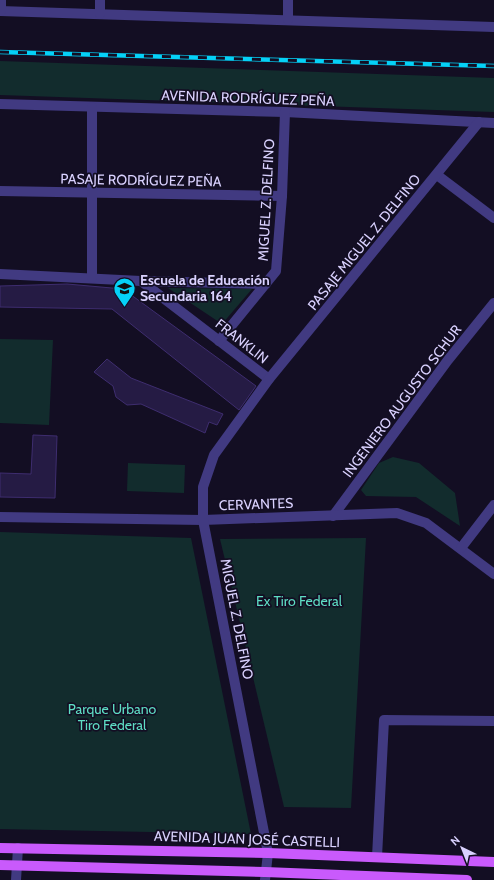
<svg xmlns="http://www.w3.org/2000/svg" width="494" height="880" font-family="Cabin,sans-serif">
<rect width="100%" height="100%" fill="#130e23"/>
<!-- green -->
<g fill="#122c2d">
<path d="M0 61 494 78V112L0 95Z"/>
<path d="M168 288 252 289 222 324Z"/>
<path d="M0 339 53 340 49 425 0 423Z"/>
<path d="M393 457 419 463 455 493 460 526 416 497 366 496 361 490 379 463Z"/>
<path d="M128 463 185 465 184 493 127 491Z"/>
<path d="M0 532 191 538 251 834 0 829Z"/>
<path d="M366 538 351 808 284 807 220 539Z"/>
</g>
<!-- building -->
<g fill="#251b44" stroke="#3e2d6f">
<path d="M67 284 123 289 256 386 239 410 112 309 0 307V286Z"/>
<path d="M107 359 131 378 223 414 217 425 209 422 205 433 141 404 127 405 116 397 113 386 94 372Z"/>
<path d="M33 435 57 436 55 498 0 497V473L31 474Z"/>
</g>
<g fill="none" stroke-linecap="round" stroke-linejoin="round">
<!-- street -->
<g stroke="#413a81" stroke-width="10">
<path d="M0 11 494 27"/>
<path d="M1 11V0"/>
<path d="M100 14V0"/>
<path d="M288 20V0"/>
<path d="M0 104 285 112 494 123"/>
<path d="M437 175 494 218"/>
<path d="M0 191 282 196"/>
<path d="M0 274 141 281 266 284"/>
<path d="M92 278V107"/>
<path d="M141 281 269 379"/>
<path d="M219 341 276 271 282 196 285 112"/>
<path d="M333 516 448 360 494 303"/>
<path d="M0 517 203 520 397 513 426 523 494 574"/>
<path d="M461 548 494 505"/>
<path d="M377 857 384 720 494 721"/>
<path d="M16 880 18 848"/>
<path d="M265 880 268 853 203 520V487L214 455 269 379 479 122"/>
</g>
<!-- primary -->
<g stroke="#c95afc" stroke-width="10">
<path d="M0 848 268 853 494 862"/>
<path d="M0 865 265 872 467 880"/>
</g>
<defs>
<path id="rail" d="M0 52 494 66"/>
</defs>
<!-- rail casing -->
<use href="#rail" stroke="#05d1f7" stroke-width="4.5"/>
<!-- rail -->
<use href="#rail" stroke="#130e23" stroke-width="3" stroke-dasharray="9" stroke-linecap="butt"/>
</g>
<!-- icons -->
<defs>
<symbol id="school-pin" viewBox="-11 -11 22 30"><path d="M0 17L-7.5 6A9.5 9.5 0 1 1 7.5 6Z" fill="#05d1f7" stroke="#130e23"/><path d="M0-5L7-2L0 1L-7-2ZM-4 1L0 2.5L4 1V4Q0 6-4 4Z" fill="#111"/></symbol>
</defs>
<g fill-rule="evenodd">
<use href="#school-pin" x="112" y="276" width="25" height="34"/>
</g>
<g text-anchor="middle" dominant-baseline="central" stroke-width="3.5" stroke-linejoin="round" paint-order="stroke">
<!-- street labels -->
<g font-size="14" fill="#d9d1fe" stroke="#130e23">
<text transform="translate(248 98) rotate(2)">AVENIDA RODRÍGUEZ PEÑA</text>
<text transform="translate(141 180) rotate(1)">PASAJE RODRÍGUEZ PEÑA</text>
<text transform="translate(266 200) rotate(-87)">MIGUEL Z. DELFINO</text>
<text transform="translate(364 242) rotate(-51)">PASAJE MIGUEL Z. DELFINO</text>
<text transform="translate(242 341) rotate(38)">FRANKLIN</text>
<text transform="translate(402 401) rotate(-53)">INGENIERO AUGUSTO SCHUR</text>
<text transform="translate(256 504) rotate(-2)">CERVANTES</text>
<text transform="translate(237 619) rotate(79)">MIGUEL Z. DELFINO</text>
<text transform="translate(247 839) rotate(2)">AVENIDA JUAN JOSÉ CASTELLI</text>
</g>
<!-- poi labels -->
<g font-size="14" font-weight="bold" fill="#d9d1fe" stroke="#130e23" text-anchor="start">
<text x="140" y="280">Escuela de Educación<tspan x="140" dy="16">Secundaria 164</tspan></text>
</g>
<!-- park labels -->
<g font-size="14" fill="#5eddc4" stroke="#130e23">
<text x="299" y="601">Ex Tiro Federal</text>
<text x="112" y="709">Parque Urbano<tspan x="112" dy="16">Tiro Federal</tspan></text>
</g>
</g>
<!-- north arrow -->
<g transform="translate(462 848) rotate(317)" stroke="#130e23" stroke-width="3" paint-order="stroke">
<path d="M0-3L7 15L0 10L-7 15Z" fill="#d9d1fe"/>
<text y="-6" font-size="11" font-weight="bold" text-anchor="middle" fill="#d9d1fe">N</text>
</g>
</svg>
